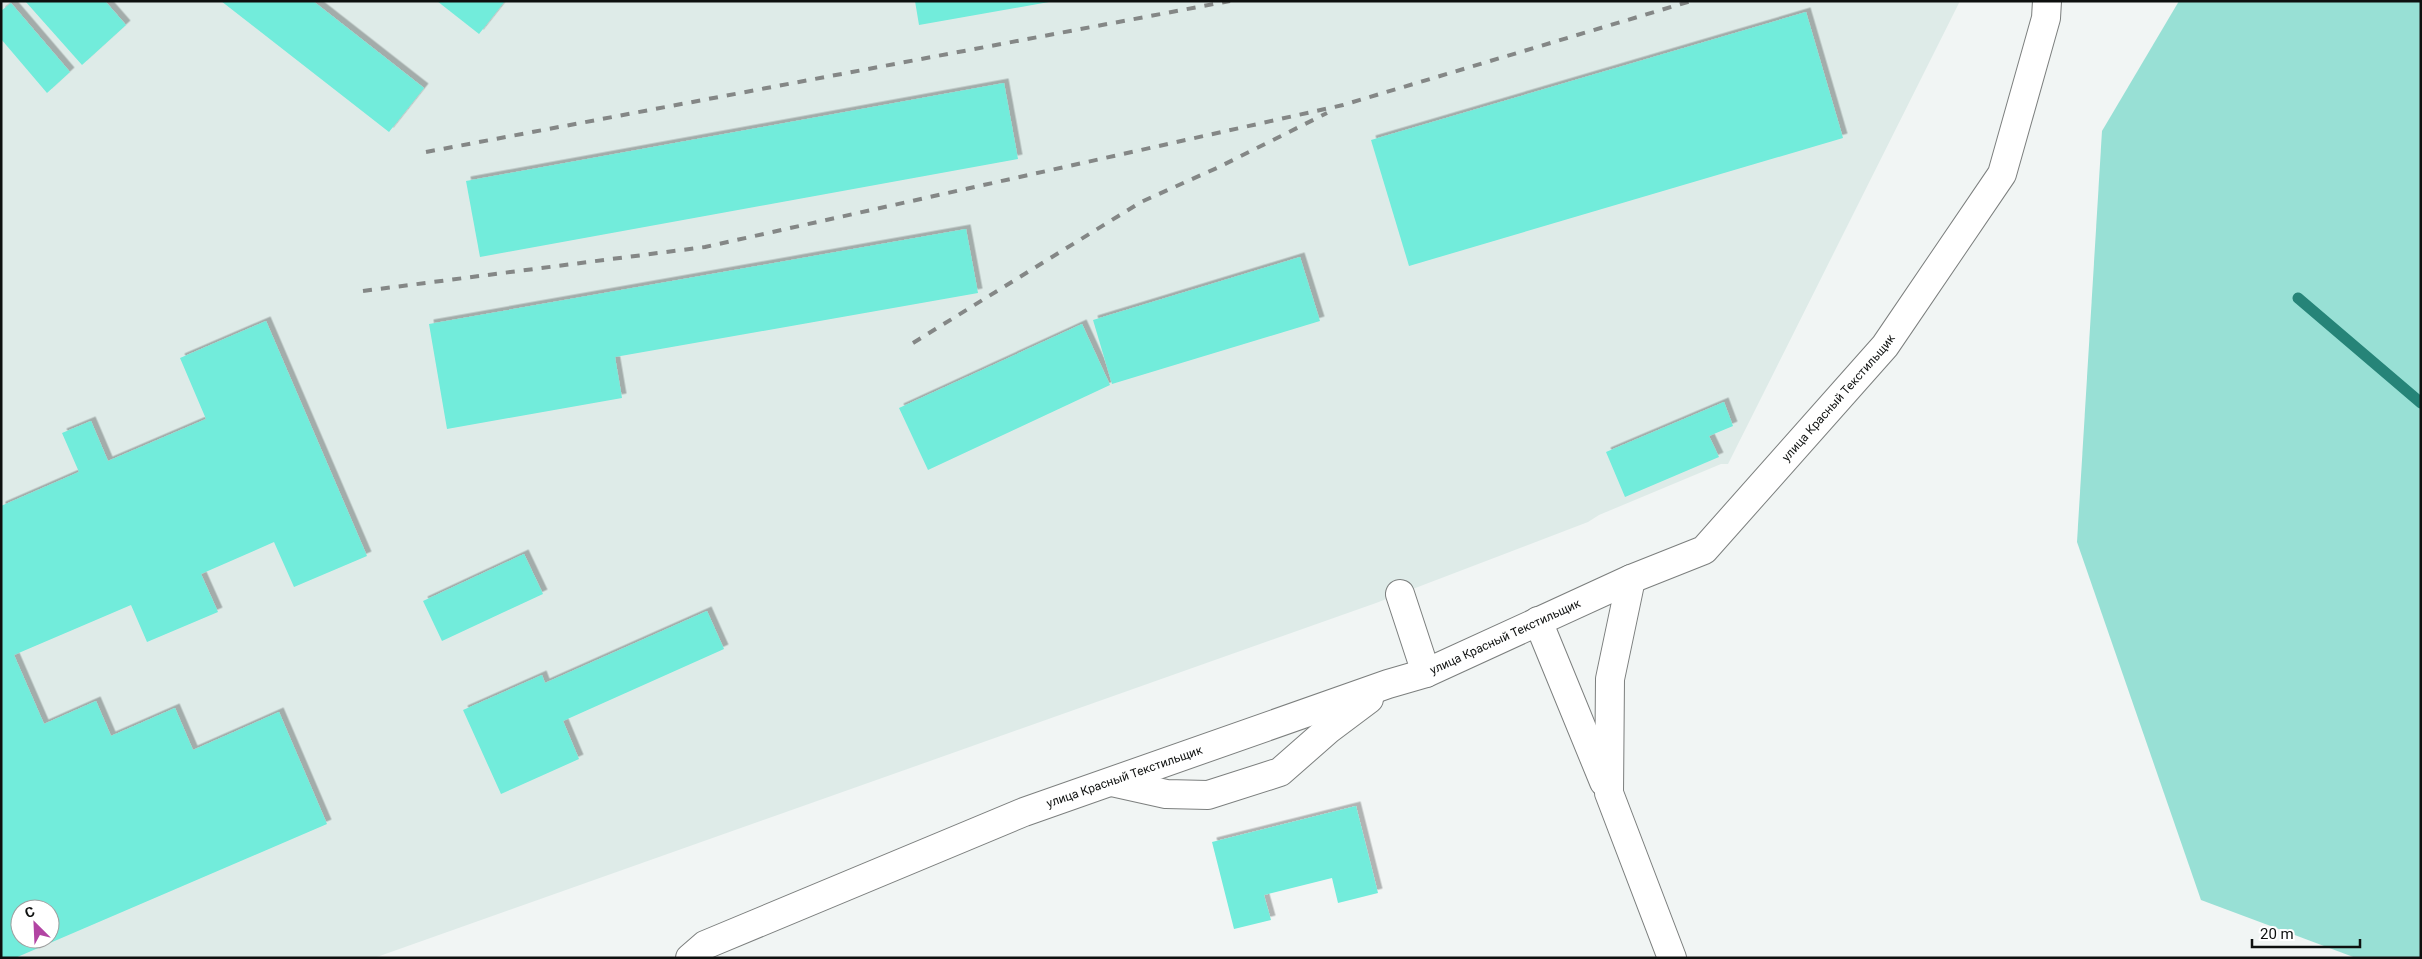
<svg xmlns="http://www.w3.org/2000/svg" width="2422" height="959" font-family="Roboto,sans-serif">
<defs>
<filter id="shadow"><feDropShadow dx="4.5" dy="-4.5" stdDeviation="0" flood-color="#0004"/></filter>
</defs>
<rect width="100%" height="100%" fill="#f1f5f4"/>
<!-- built -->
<path fill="#deebe8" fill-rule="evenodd" d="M1 1H1960L1728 464H1721L1599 515 1588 522 1376 603 374 958H1ZM20 909H50V939H20Z"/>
<!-- green -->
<path fill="#98e0d5" d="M2179 1H2421V958H2356L2201 900 2077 542 2102 131Z"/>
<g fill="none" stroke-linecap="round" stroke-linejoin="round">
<!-- stream -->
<path stroke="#268478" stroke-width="11" d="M2298 298 2421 403"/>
</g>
<!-- building -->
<g fill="#72ecdb" fill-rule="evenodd" filter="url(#shadow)">
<path d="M25 1H105L126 25 82 65Z"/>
<path d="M221 1H313L424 88 389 132Z"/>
<path d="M437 1H505L479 34Z"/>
<path d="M915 1H1049V2L919 25Z"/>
<path d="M11 3 70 72 47 93 1 39V11Z"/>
<path d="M1806 12 1843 138 1409 266 1371 140Z"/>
<path d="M1004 83 1018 159 480 257 466 181Z"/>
<path d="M966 229 978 293 615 357 622 398 447 429 429 324Z"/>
<path d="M1300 257 1320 321 1112 384 1093 320Z"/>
<path d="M266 321 367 556 294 587 274 542 201 574 218 612 147 642 131 605 14 655 44 724 96 701 111 736 175 708 193 750 279 712 327 824 15 958H1V506L79 472 62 433 91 421 108 461 206 419 180 358ZM20 909H50V939H20Z"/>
<path d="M1082 324 1110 385 928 470 899 408Z"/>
<path d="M1724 402 1733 426 1709 436 1719 457 1625 497 1606 452Z"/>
<path d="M524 554 543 594 442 641 423 601Z"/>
<path d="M707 611 724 649 563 721 579 759 501 794 463 710 542 675 545 683Z"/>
<path d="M1356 806 1378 893 1338 903 1332 878 1264 895 1271 920 1234 929 1212 842Z"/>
</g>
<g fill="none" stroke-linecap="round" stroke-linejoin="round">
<defs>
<g id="minor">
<path d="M1631 579 1610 679 1609 793 1672 958"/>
<path d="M1400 594 1426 673"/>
<path d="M1538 621 1604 782"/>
<path d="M1112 782 1166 794 1208 795 1280 772 1329 729 1369 699"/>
<path id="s1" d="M690 958 705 945 1024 812 1388 684 1426 673 1631 579 1704 550 1885 346 2002 174 2046 18 2047 1"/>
</g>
</defs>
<!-- minor casing -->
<use href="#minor" stroke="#7c7f7e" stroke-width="30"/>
<!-- minor -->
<use href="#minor" stroke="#fff" stroke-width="28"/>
<!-- rail -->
<g stroke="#848786" stroke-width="4" stroke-dasharray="9 9" stroke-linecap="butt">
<path d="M426 152 1230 1"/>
<path d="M363 291 705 247 1343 105 1691 1"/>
<path d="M913 343 1141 202 1219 167 1327 113"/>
</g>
</g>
<g text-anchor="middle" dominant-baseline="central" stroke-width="4" stroke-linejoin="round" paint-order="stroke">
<!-- street labels -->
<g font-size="12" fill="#0e100f" stroke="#fff">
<text stroke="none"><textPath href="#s1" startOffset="1298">улица Красный Текстильщик</textPath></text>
<text stroke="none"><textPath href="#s1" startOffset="878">улица Красный Текстильщик</textPath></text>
<text stroke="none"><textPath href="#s1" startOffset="472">улица Красный Текстильщик</textPath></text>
</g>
</g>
<!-- border -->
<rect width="2422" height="959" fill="none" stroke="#0e100f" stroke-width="5"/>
<!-- north arrow -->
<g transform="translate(35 924) rotate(336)"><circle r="24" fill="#ffffff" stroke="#9f9f9f"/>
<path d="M0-4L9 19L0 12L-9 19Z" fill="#b244a3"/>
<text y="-8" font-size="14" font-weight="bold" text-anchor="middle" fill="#0e100f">С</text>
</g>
<!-- scale -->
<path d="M2252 939v8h108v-8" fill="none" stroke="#0e100f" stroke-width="2.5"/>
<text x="2260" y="939" font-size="15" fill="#0e100f" stroke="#ffffff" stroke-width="4" paint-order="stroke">20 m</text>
</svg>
